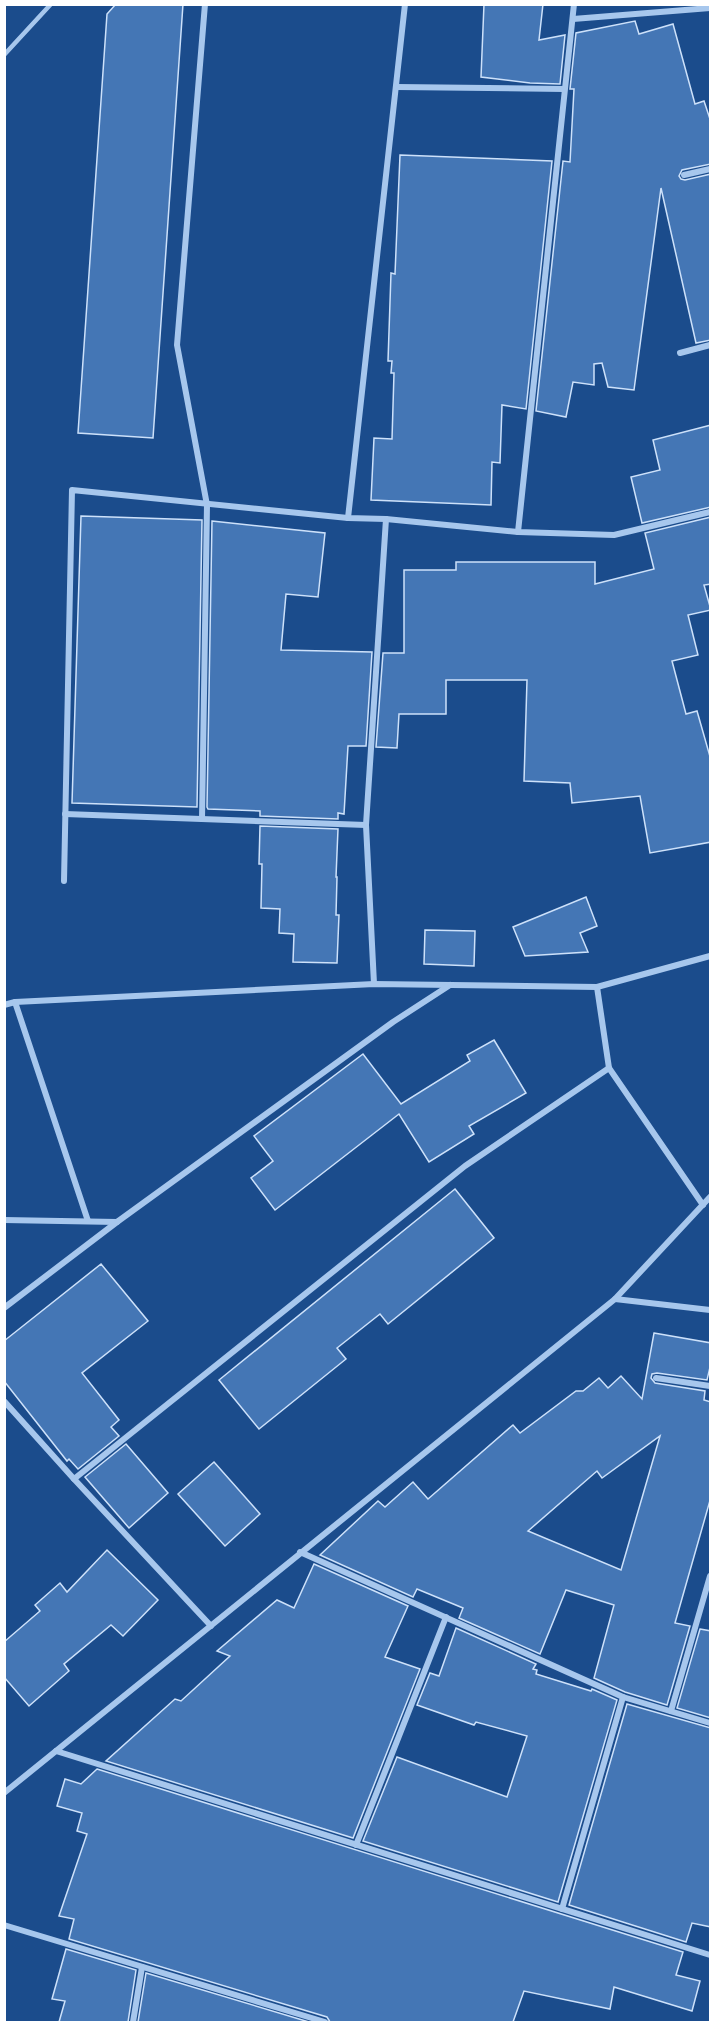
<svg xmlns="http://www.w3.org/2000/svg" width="715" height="2027" font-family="'Golos Text',sans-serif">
<rect width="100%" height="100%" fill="#1b4c8c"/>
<!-- building -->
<g fill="#4476b5" stroke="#cde1fa" stroke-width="1.5" fill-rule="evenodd">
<path d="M116 4H183L153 438 78 433 107 14Z"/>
<path d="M484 4H543L539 40 565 35 560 84 530 83 481 77Z"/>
<path d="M635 21 639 34 673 24 695 104 704 101 711 122V164L682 170 679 176 681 179 685 180 711 174V340L696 343 661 188 634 390 608 387 602 363 594 364V385L573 382 566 417 536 411 563 161 570 162 574 89H570L576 33Z"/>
<path d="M400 155 552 161 526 409 502 405 500 463 492 462 491 505 371 500 374 438 392 439 394 373H391L392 361H388L391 273 395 274Z"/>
<path d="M711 425V507L642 523 631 477 660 470 653 440Z"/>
<path d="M81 516 202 520 197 807 72 803Z"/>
<path d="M711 517V584L704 585 711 610 688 615 698 655 672 661 686 714 697 711 711 760V842L650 853 640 796 572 803 570 783 524 781 527 680H446V714H399L397 748 376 747 383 653H404V570H456V562H595V584L654 569 645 533Z"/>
<path d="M212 521 325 533 318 597 286 594 281 650 372 652 366 746H348L344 814 338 813V819L260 816V811L208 809 207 807Z"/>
<path d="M260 826 338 829 336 877H337L336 915H339L337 963 293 962 294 934 279 933 280 909 261 908 262 864H259Z"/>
<path d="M586 897 597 926 580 933 588 952 525 956 513 927Z"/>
<path d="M425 930 475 931 474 966 424 964Z"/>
<path d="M494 1040 526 1093 469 1126 474 1134 429 1162 399 1114 275 1210 251 1178 273 1161 254 1136 363 1054 401 1104 470 1061 467 1055Z"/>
<path d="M455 1189 494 1238 388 1324 380 1314 337 1348 346 1359 259 1429 219 1380Z"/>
<path d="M101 1264 148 1321 82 1373 119 1420 111 1427 119 1436 78 1469 69 1459 67 1461 4 1381V1341Z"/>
<path d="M654 1333 711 1343V1363L707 1380 657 1373 652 1374 651 1378 655 1383 705 1391 704 1400 711 1402V1497L675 1623 690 1626 667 1705 625 1692 594 1678 614 1605 566 1590 540 1654 459 1618 463 1608 417 1589 413 1597 320 1555 378 1501 385 1507 413 1482 428 1499 513 1425 520 1433 576 1391H583L599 1378 608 1388 621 1376 642 1399ZM660 1436 621 1570 528 1531 597 1471 602 1478Z"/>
<path d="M126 1444 168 1493 129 1528 85 1477Z"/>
<path d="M214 1462 260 1514 225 1546 178 1494Z"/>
<path d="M107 1550 158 1600 123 1636 111 1625 64 1664 69 1671 29 1706 4 1677V1642L40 1611 35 1605 60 1583 67 1592Z"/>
<path d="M314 1564 408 1606 385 1657 420 1669 353 1838 106 1761 175 1699 181 1701 230 1656 217 1651 277 1600 294 1608Z"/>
<path d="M456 1628 536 1664 533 1669 537 1670 536 1674 591 1691 592 1689 617 1700 558 1902 363 1841 397 1757 507 1797 527 1736 476 1722 474 1725 417 1705 430 1673 439 1676Z"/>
<path d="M700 1629 711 1631V1718L677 1708Z"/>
<path d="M627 1704 711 1728V1927L692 1923 686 1942 569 1905Z"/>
<path d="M97 1769 683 1952 676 1975 700 1981 692 2011 614 1987 610 2009 524 1991 513 2022H330L327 2017 69 1939 74 1919 59 1916 87 1834 77 1831 82 1813 57 1806 65 1779 81 1784Z"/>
<path d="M66 1949 136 1970 128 2022H59L65 2001 52 1999Z"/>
<path d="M146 1973 309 2022H138Z"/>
</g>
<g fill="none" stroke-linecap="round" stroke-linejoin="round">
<!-- service -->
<path stroke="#a7c7ed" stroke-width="4.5" d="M4 55 51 4"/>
<!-- minor -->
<g stroke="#a7c7ed" stroke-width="6">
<path d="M574 4 518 532 614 535 710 512"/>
<path d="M573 19 710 8"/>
<path d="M397 87 564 89"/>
<path d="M684 175 710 169"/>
<path d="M680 353 710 345"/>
<path d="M348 518 405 4"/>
<path d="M65 814 366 825"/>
<path d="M202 819 207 505 177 345 205 4"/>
<path d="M64 881 72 490 348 518 386 519 518 532"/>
<path d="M374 984 366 825 386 519"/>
<path d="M597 987 609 1068 703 1205"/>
<path d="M15 1002 88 1221"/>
<path d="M4 1005 15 1002 374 984 597 987 710 956"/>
<path d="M4 1220 117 1222 393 1022 450 985"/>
<path d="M615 1299 710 1310"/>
<path d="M4 1308 117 1222"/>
<path d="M656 1378 710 1386"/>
<path d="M4 1401 74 1479 465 1166 609 1068"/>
<path d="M74 1479 211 1626"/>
<path d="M300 1552 623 1697 710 1723"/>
<path d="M671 1711 710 1576"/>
<path d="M56 1751 710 1955"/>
<path d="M4 1793 615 1299 710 1197"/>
<path d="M356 1845 446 1617"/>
<path d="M562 1909 623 1697"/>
<path d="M4 1925 325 2022"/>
<path d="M133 2022 142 1967"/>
</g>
</g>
<!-- border -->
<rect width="715" height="2027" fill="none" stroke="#ffffff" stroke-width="12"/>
</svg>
